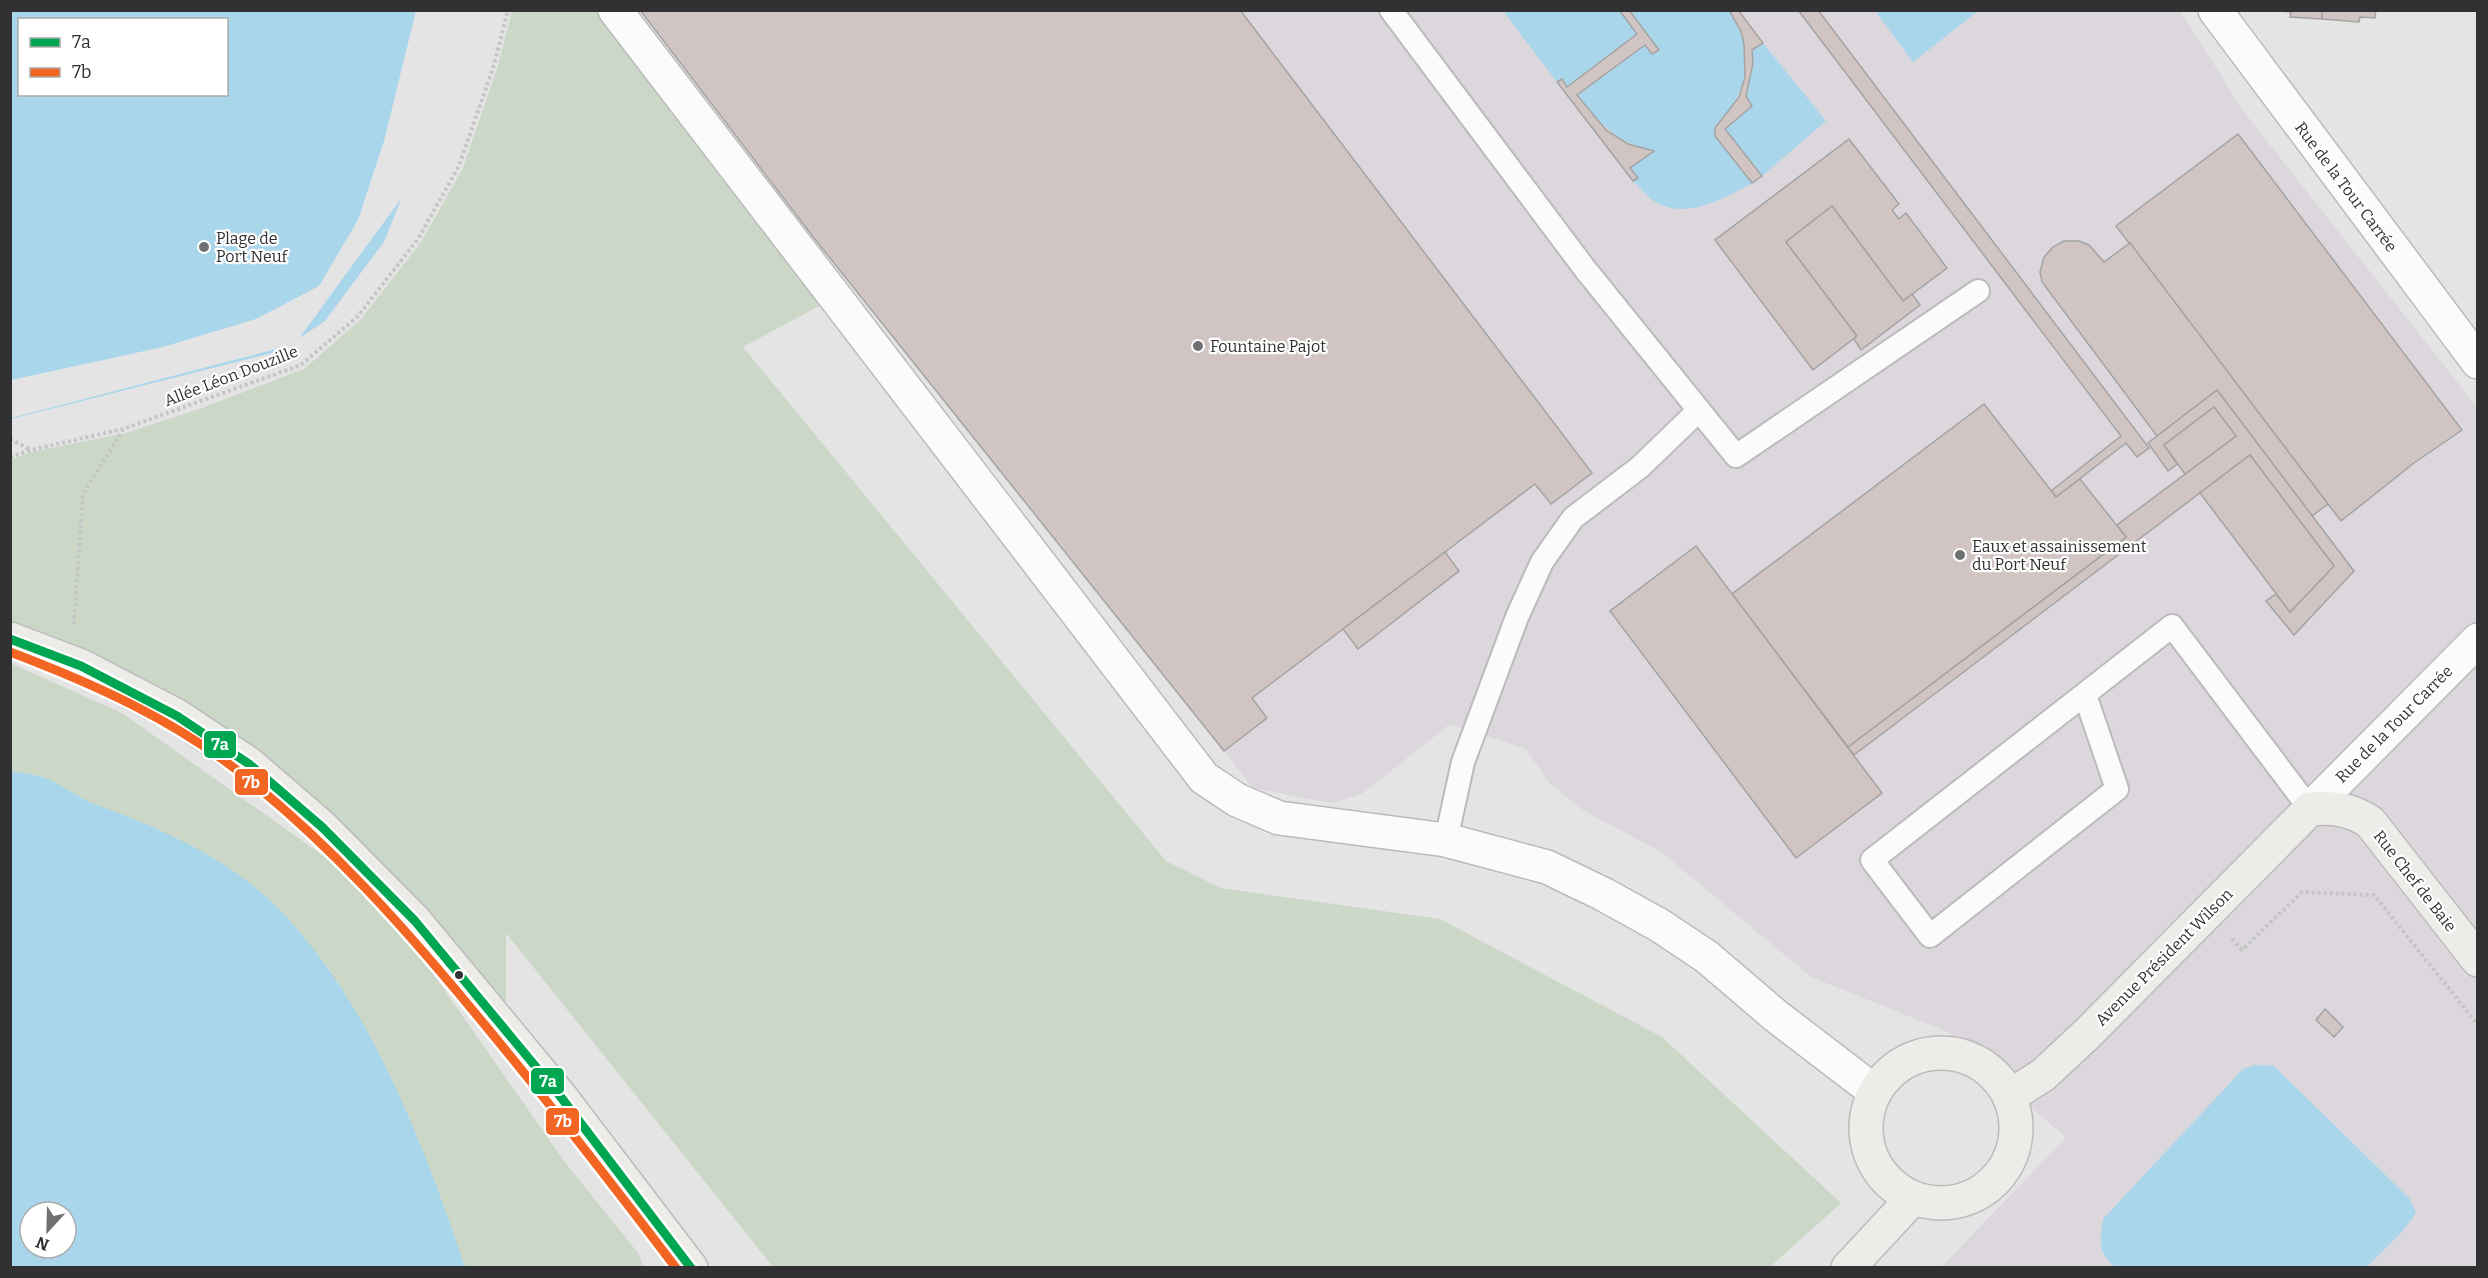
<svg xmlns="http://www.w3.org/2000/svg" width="2488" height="1278" font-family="Bitter,serif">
<rect width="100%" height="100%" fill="#e5e4e5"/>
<!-- built -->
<path fill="#dbd7dd" d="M640 11H2180L2244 112 2477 407V1267H1941L2066 1138 1948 1032 1811 977 1661 852 1583 810 1549 783 1526 749 1450 724 1362 794 1332 803 1253 788 814 238Z"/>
<!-- green -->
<g fill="#cbd7c7">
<path d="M512 11H611L830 300 743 347 1166 861 1221 888 1440 919 1662 1037 1841 1203 1770 1267H773L506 933V1030L249 764 11 639 10 460 32 452 126 433 199 409 304 369 361 319 421 242 462 170 497 69Z"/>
<path d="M10 663 122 713 342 869 411 942 564 1161 638 1253 644 1267H462L330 970 309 945 273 904 43 777 11 771Z"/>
</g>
<!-- water -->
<g fill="#aad6ec" fill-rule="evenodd">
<path d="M11 11H446L410 177 384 242 325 321 280 351 11 419ZM20 20H226V94H20Z"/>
<path d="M1503 11H1619L1637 34 1567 87 1562 79 1557 82Z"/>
<path d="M1629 11H1732L1731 12C1759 65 1744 89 1715 136L1752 183C1724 199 1685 221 1654 201 1646 196 1640 187 1633 181L1637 178 1630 168 1653 151C1617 143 1599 123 1577 95L1645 45 1652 54Z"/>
<path d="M1978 11 1913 62 1875 11V10Z"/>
<path d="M1763 43 1826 121 1762 176 1725 129 1752 106 1746 96 1753 63 1752 50Z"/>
<path d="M10 771C21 773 32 774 42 777 60 782 76 797 94 804 141 821 187 840 229 868 351 949 420 1133 465 1267H11ZM30 1212H66V1248H30Z"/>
<path d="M2255 1065 2274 1066 2410 1199 2416 1213 2402 1232 2367 1267H2115C2097 1252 2100 1241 2103 1219L2243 1069Z"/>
</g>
<!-- pier -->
<path fill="#e5e4e5" d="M416 11H447L413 178 408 189 295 344 11 418V380L163 347 256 319 319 286 358 220 384 141Z"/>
<!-- building -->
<g fill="#d1c5c3" stroke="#a4a3a3" stroke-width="1.5">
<path d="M640 10H1240L1592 473 1551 504 1535 484 1445 552 1252 698 1267 718 1224 751 814 238Z"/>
<path d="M1619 10H1629L1659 50 1652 54 1645 45 1577 95 1606 130 1628 144 1654 151 1630 168 1638 178 1633 181 1557 82 1562 79 1567 87 1637 34Z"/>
<path d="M1738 10 1763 43 1752 50 1753 63 1746 96 1752 106 1725 129 1762 176 1752 183 1715 136V128L1739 97 1745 77 1744 44 1741 31 1730 12Z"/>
<path d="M1798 10H1818L2149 448 2137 457 2126 443 2056 497 2051 491 2121 436Z"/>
<path d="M2275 10H2322V19L2290 17 2291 12Z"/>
<path d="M2322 10H2376L2375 18 2360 17 2359 22 2322 19Z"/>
<path d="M2238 134 2462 430 2414 463 2341 521 2116 226Z"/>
<path d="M1849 139 1899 204 1892 210 1899 219 1906 213 1947 268 1903 301 1832 206 1786 242 1857 336 1813 370 1715 240Z"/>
<path d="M1832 206 1903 301 1912 294 1920 305 1861 350 1854 339 1857 336 1786 242Z"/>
<path d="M2064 241H2079L2089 245 2104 262 2130 243 2328 504 2312 516 2217 390 2157 436 2042 282 2040 272 2044 257 2053 247Z"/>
<path d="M2217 390 2354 571 2294 635 2266 601 2276 594 2290 612 2334 566 2250 455 1854 755 1848 747 2126 537 2117 525 2236 436 2214 407 2164 445 2177 464 2168 471 2148 443Z"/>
<path d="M1984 404 2056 497 2080 479 2126 537 1848 747 1732 594Z"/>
<path d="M2214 407 2236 436 2185 474 2164 445Z"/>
<path d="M2250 455 2334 566 2290 612 2200 493Z"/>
<path d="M1696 546 1882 793 1796 858 1610 611Z"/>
<path d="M1445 552 1459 571 1358 649 1343 629Z"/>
<path d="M2325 1009 2343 1027 2334 1037 2316 1020Z"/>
</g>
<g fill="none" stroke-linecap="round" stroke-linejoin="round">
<defs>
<g id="lane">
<path d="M1391 10 1585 269 1736 456 1978 291"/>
<path d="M2085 695 2117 789 1930 936 1872 860 2172 626 2310 809"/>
<path d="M1446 840 1463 762 1517 617 1542 562 1573 518 1640 467 1698 411"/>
</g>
<g id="street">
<path d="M615 10 1204 778 1237 800 1279 818 1446 840 1547 867 1603 894 1659 925 1707 957 1776 1016 1874 1091"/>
<path d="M2215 10 2478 362"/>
<path d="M2310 809 2478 640"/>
</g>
<g id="secondary">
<path d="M10 639 81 666 177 716 249 764 322 827 415 921 560 1096 691 1268"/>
<circle cx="1941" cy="1128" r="75"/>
<path d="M2010 1096 2043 1075 2087 1034 2310 809C2334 807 2350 809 2370 822L2478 960"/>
<path d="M1848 1268 1913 1198"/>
</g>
</defs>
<!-- lane casing -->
<use href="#lane" stroke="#bcbbbc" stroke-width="26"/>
<!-- street casing -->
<use href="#street" stroke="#bcbbbc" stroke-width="36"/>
<!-- secondary casing -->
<use href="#secondary" stroke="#bcbbbc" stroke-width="36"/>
<!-- path -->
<g stroke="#c6c5c6" stroke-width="4" stroke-dasharray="3 3" stroke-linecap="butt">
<path d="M10 439 31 450"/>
<path d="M10 457 31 450 123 429 301 365 358 316 418 239 459 166 494 65 508 10"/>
<path d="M74 624 83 494 123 430"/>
<path d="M2232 939 2242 950 2302 892 2374 895 2478 1025"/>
</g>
<!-- lane -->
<use href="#lane" stroke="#fbfbfb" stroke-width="22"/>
<!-- street -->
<use href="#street" stroke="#fbfbfb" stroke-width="33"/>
<!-- secondary -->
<use href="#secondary" stroke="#eeece9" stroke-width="33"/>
<defs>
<path id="bus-1" d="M10 639 81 666 177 716 249 764 322 827 415 921 560 1096 691 1268"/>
<path id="bus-2" d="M10 652C92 683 175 720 243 775 331 845 404 927 475 1013 544 1096 610 1181 676 1268"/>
</defs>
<!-- bus-1 casing -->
<use href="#bus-1" stroke="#fff" stroke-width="14"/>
<!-- bus-2 casing -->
<use href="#bus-2" stroke="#fff" stroke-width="14"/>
<!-- bus-1 -->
<use href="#bus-1" stroke="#00a651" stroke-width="9"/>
<!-- bus-2 -->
<use href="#bus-2" stroke="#f26522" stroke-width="9"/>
</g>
<!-- markers -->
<g fill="#706f71" stroke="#fff" stroke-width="2">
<circle cx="204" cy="247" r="6"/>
<circle cx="1198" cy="346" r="6"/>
<circle cx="1960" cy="555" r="6"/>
</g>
<circle fill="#313032" stroke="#fff" stroke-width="2" cx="459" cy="975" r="5"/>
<g text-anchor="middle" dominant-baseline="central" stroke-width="4.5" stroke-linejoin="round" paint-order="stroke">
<!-- street labels -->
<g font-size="16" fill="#313032" stroke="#fff">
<text transform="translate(2346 187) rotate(53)">Rue de la Tour Carrée</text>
<text transform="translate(231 376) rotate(-21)">Allée Léon Douzille</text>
<text transform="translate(2394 724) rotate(-45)">Rue de la Tour Carrée</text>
<text transform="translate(2415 881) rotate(52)">Rue Chef de Baie</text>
<text transform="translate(2164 957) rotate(-45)">Avenue Président Wilson</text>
</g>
<!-- poi labels -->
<g font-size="16" fill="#313032" stroke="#fff" text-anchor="start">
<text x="216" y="238">Plage de<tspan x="216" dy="18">Port Neuf</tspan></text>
<text x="1210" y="346">Fountaine Pajot</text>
<text x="1972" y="546">Eaux et assainissement<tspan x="1972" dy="18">du Port Neuf</tspan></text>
</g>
</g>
<g stroke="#fff" stroke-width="2">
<rect x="203" y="730" width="34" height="29" rx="6" fill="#00a651"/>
<rect x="234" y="768" width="35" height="28" rx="6" fill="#f26522"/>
<rect x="530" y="1067" width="35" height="28" rx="6" fill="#00a651"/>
<rect x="545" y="1107" width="35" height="29" rx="6" fill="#f26522"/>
</g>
<g font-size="16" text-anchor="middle" font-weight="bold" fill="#fff">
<text x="220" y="750">7a</text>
<text x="251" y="788">7b</text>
<text x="548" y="1087">7a</text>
<text x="563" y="1127">7b</text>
</g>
<!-- border -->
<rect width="2488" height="1278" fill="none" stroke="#313032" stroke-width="24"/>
<!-- legend -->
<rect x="18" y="18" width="210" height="78" fill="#ffffff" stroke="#adacad" stroke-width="1.5"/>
<rect x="30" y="38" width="30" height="9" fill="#00a651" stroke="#adacad" stroke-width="1.5"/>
<text x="72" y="48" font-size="18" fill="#313032">7a</text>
<rect x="30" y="68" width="30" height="9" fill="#f26522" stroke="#adacad" stroke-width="1.5"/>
<text x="72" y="78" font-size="18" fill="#313032">7b</text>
<!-- north arrow -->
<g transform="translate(48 1230) rotate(202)"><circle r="28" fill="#ffffff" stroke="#adacad" stroke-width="1.5"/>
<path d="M0-4.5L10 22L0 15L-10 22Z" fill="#706f71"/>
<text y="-9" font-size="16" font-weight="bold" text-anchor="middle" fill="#313032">N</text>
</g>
</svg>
